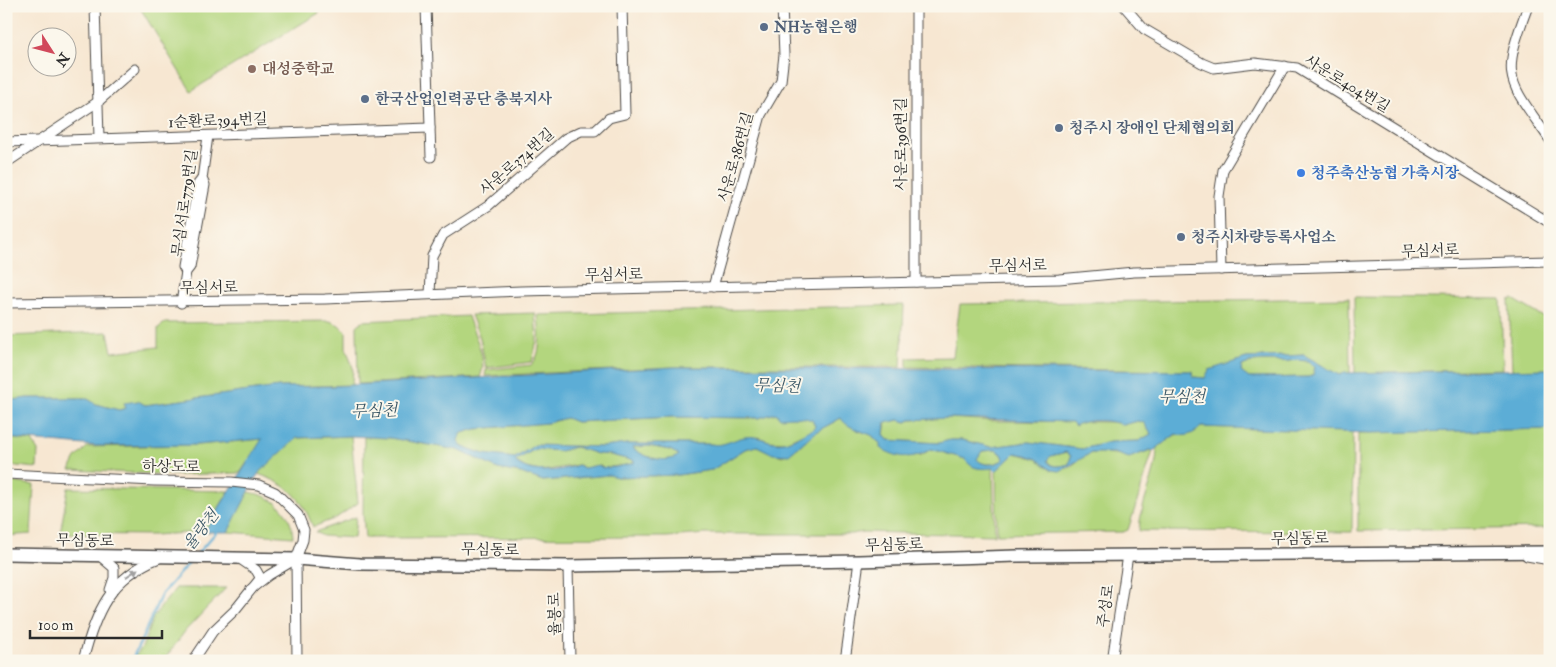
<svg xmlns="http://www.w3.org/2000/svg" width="1556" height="667" font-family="'IM FELL Double Pica','Noto Serif KR',serif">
<rect width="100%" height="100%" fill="#fbf7ec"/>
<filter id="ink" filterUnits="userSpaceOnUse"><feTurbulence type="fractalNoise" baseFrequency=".02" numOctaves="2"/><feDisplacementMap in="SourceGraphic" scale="10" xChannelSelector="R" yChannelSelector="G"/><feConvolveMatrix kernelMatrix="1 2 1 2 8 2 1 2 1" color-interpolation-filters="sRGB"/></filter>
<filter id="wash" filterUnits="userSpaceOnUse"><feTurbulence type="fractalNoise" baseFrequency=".0096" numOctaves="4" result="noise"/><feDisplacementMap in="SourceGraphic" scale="20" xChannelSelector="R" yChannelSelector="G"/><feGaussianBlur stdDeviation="1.12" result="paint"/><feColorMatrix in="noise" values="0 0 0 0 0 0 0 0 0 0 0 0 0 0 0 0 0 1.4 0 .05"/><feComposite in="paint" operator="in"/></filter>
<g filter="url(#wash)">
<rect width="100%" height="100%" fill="#f7e7d2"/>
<!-- green -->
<g fill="#b3d67e" stroke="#6f8054">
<path d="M139 6H315L319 13 191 91Z"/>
<path d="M1354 297 1501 299 1503 369 1355 373Z"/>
<path d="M1349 298 1350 373 1339 375 1304 355 1246 358 1205 378 1193 377 1191 371 907 367V358L953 357 960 304Z"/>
<path d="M1513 299 1550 321V369L1512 370 1509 300Z"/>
<path d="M904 305 901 367H674L485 376 486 370 531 365C543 354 539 331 538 315Z"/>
<path d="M535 313 537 340 532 362 486 368 480 338 471 315Z"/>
<path d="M468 316C473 334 489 359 480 377L358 384 357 326 362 321Z"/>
<path d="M330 321 339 325 346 332V348L353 368 352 385 279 387 145 405 138 401 124 404 127 408 119 410 96 404 86 398H27L6 401V336L108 332 112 352 158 347V328L165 323Z"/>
<path d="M1295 360 1309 361 1315 367 1313 375 1309 377 1248 378 1241 372 1242 366C1258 357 1277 364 1295 360Z"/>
<path d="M776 413 780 417C792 417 800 416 812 419L815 426 813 429 785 442 768 441 759 437 718 446 711 444H626L604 447 535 445 515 458 484 454 461 446 458 440 462 433 474 429 547 423 566 418 576 422 672 417 759 418Z"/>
<path d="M841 418 857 430 872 435 877 441 920 456 931 449 966 459C972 470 982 468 993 468L995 535 863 532 851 534H705L667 537 365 538 363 514 364 437 390 438 458 450 498 469 521 473 543 481 609 475 617 477 678 475 712 470 745 449 757 446 782 456 795 450 814 433Z"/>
<path d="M949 418 994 421 1116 422 1123 425 1138 421 1144 423 1151 434 1139 441 1110 442 1082 449 1029 442 991 447 962 440H950L939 443 888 440 884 435 886 422 899 420 906 422 910 420Z"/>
<path d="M1201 427 1353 432 1352 532 1139 531C1140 502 1157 477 1157 448 1175 433 1179 433 1201 427Z"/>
<path d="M1550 429V528L1358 531V433Z"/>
<path d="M351 436 358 503 336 518 313 527C301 496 289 485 258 474L296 438Z"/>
<path d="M6 438 32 441 38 451 37 468 6 465Z"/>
<path d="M263 439 240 473 178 475 70 470 76 458 87 447 197 445Z"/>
<path d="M649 446 670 450 680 455C667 465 642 457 631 447Z"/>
<path d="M575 447 598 454 611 455 634 461V464L603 468 601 466 584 468 578 465 541 471 526 468 515 461 535 449 560 451Z"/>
<path d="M996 450 1002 454 1004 459C997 464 983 467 977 459L978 454 982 451Z"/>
<path d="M1150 450 1153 451 1128 530 1123 532 997 534 996 471 1015 453 1037 459 1051 470C1057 469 1065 470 1070 467 1077 462 1084 454 1093 453 1115 451 1128 461 1150 450Z"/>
<path d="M1066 452 1071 456 1069 464C1062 466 1051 469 1047 460L1051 456Z"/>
<path d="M6 481 34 485 31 534 6 536Z"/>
<path d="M68 488 229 491 204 532 153 535 60 534Z"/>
<path d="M248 492C274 496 291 510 293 537L228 532Z"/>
<path d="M356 517 354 538 323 536 315 532Z"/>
<path d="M176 588H226L186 630 163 661H131L142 648 153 617Z"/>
</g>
<!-- water -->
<path fill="#5cadd6" stroke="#446c80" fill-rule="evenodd" d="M1304 355 1339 375 1344 373 1550 369V429L1371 433 1201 427C1194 434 1185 438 1176 434L1153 451 1150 450 1129 458 1114 453H1091L1060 471 1051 470 1037 459 1026 455 1015 453 996 471 993 468C981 469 972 470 965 459L931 449C913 460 899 459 880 448V443C876 441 875 437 871 435 862 431 845 427 841 418L814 433 789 455 773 454 757 446 745 449 712 470 678 475 617 477 609 475 543 481 521 473 498 469 458 450 390 438 351 436 297 438 258 474 228 532H204L262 439 197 445 96 446 6 438V401L27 398H86L96 404 119 410 126 408 124 403 138 401 145 405 279 387 334 386 674 367 1192 371 1193 377 1205 378 1209 370 1246 358ZM1296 360 1308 361 1315 367 1313 375 1309 377 1249 378 1241 372 1242 366C1258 357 1277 364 1296 360ZM776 413 780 418C792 417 800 416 812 420L815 426 813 429C803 432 795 440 784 442 770 445 759 434 745 437 733 439 723 447 711 444H626L604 447 535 445 515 458 484 454 461 446 458 440 462 433 476 429 547 423 566 418 576 422 672 417 759 418ZM949 418 1072 422 1075 426C1085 418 1112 420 1123 425L1138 421 1144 423 1151 434 1139 441 1110 442 1082 449 1029 442 991 447 962 440H950L939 443 888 440 884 435 885 423 899 420 906 422 910 420ZM649 446 670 450 679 455C667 465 642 457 632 447ZM575 447 598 454 611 455 634 461V463L616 467 603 468 598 465 584 468 578 465C558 472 529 475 515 461L535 449 560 451ZM996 450 1002 454 1004 459C997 465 983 467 977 459L982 451ZM1066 452 1071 456 1069 464C1062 466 1051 469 1047 460L1051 456Z"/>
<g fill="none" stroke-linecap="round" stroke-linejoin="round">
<!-- stream -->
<g stroke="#5cadd6" stroke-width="2.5">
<path d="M198 553 218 530"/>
<path d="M131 661 141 641 161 595 191 560"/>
</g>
</g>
</g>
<g filter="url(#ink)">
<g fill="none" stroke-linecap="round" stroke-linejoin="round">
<defs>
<g id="minor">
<path d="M95 6 99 138"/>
<path d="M426 6 431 157"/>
<path d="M916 6V282"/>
<path d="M1124 6 1144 29 1202 63 1214 68 1255 63 1297 68 1550 223"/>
<path d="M1528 6C1500 80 1507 78 1550 140"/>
<path d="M6 142 430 128"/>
<path d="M6 163 99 101 135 69"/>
<path d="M1221 270 1219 196 1223 170 1285 66"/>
<path d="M186 272 183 267 198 184 202 179"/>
<path d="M713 287 761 115 781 81 784 55 782 6"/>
<path d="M430 294 432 256 443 235 488 206 566 138 581 131H595L609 118 625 114 622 6"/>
<path d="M6 303 325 299 521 291 1059 279 1134 272 1550 261"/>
<path d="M181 303 186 272 190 267 205 185 202 179 208 136"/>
<path d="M6 474 154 481 231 482 259 485 275 492 298 515 304 530 303 540 296 559 269 575 251 589"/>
<path d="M100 556 114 568V578L110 590"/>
<path d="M1527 556 1550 560"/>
<path d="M296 559 297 661"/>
<path d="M568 566 570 661"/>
<path d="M83 661C95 613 110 577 159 558"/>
<path d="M193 661 213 631 235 610 259 580 260 577 256 570 240 559"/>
<path d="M845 661 859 561"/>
<path d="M1112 661 1128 555"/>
</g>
<path id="major" d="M6 554 296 559 360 564 568 566 859 561 1017 556 1550 552"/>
</defs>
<!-- minor casing -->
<use href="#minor" stroke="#4a4744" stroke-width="11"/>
<!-- major casing -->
<use href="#major" stroke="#4a4744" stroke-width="14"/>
<!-- minor -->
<use href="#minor" stroke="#fff" stroke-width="9"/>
<!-- major -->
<use href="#major" stroke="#fff" stroke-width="11"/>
</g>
<!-- one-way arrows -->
<defs><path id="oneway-solid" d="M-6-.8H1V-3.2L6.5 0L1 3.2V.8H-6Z" transform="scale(1.25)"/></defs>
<use fill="#a0a0a0" href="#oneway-solid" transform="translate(132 573) rotate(-34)"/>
</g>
<!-- markers -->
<g fill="#5c6f8a" stroke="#fbf7ec" stroke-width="2">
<circle cx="764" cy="27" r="5"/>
<circle cx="365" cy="99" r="5"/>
<circle cx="1059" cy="128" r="5"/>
<circle cx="1181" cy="237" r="5"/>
</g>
<circle fill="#8d6e63" stroke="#fbf7ec" stroke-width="2" cx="252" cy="69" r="5"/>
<circle fill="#3f7fe0" stroke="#fbf7ec" stroke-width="2" cx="1301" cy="173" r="5"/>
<g text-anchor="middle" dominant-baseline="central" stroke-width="4" stroke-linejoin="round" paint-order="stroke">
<!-- service labels -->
<g font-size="15" font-weight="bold" fill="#4e5e75" stroke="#fbf7ec" text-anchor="start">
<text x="774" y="27">NH농협은행</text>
<text x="375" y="99">한국산업인력공단 충북지사</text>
<text x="1069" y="128">청주시 장애인 단체협의회</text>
<text x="1191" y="237">청주시차량등록사업소</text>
</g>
<!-- education labels -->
<g font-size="15" font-weight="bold" fill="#785e54" stroke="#fbf7ec" text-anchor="start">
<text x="262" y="69">대성중학교</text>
</g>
<!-- street labels -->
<g font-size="15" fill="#2b2b2b" stroke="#fbf7ec">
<text transform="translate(1347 84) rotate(31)">사운로404번길</text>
<text transform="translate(218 121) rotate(-2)">1순환로394번길</text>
<text transform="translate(901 144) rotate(-90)">사운로396번길</text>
<text transform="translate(736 157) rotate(-74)">사운로386번길</text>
<text transform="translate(517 162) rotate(-41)">사운로374번길</text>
<text transform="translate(185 203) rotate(-82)">무심서로779번길</text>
<text transform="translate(1430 251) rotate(-2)">무심서로</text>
<text transform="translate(1018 266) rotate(-1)">무심서로</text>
<text transform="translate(614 275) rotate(-1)">무심서로</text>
<text transform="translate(209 288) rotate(-1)">무심서로</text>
<text transform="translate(171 467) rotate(1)">하상도로</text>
<text transform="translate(1300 539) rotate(-1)">무심동로</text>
<text transform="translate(85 541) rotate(1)">무심동로</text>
<text transform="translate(894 545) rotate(-2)">무심동로</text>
<text transform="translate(490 550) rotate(1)">무심동로</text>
<text transform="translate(1106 606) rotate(-82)">주성로</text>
<text transform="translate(555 614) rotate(-91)">율봉로</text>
</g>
<!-- shop labels -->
<g font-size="15" font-weight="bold" fill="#366cbe" stroke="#fbf7ec" text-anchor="start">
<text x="1311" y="173">청주축산농협 가축시장</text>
</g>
<!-- water labels -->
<g font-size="16" font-style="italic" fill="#3c5867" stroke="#fbf7ec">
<text transform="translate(777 386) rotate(2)">무심천</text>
<text x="1182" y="397">무심천</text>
<text transform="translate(374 411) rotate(-2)">무심천</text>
<text transform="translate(201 530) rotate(-52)">율량천</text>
</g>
</g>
<!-- margin -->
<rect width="1556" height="667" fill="none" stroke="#fbf7ec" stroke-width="25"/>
<!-- north arrow -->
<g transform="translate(52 52) rotate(126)"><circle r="24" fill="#fbf7ec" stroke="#a8a59f"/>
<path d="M0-4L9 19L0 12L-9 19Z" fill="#d1495b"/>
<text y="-8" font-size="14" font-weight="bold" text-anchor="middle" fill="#2b2b2b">N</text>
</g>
<!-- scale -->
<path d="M30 630v8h132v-8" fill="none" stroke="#2b2b2b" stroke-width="2.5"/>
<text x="38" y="630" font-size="15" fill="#2b2b2b" stroke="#fbf7ec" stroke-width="4" paint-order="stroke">100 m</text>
</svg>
